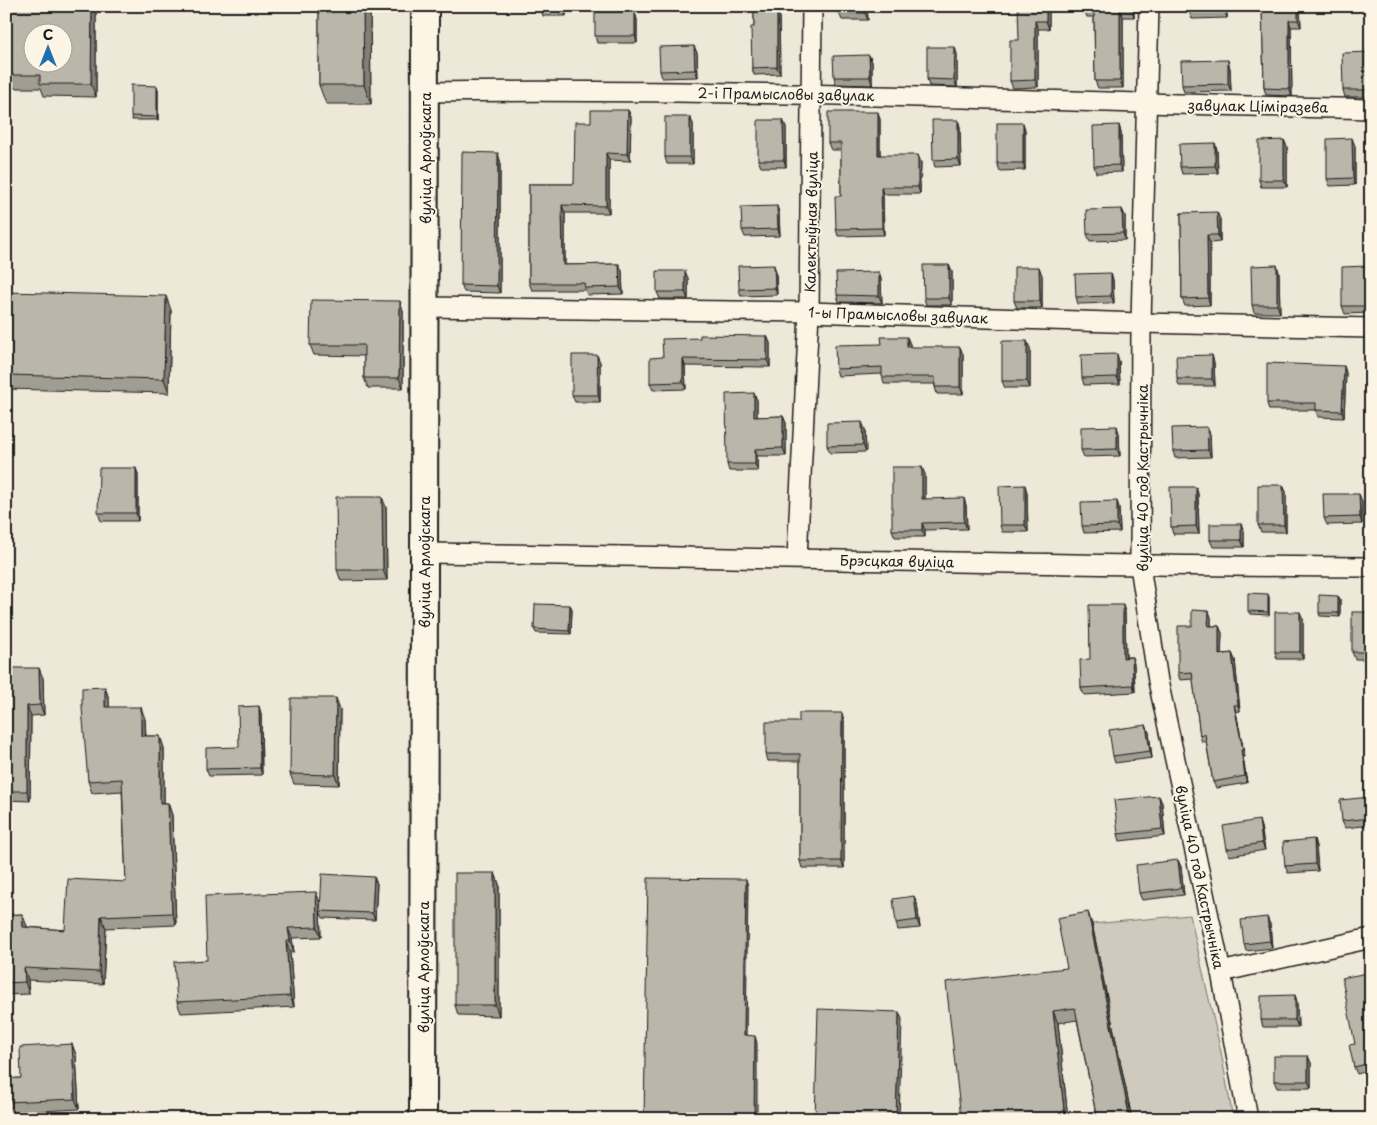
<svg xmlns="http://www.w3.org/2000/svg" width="1377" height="1125" font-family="'Playpen Sans',sans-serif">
<rect width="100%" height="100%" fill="#eee8d9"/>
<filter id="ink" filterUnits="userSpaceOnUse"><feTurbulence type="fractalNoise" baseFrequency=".02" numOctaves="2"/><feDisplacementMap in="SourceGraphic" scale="10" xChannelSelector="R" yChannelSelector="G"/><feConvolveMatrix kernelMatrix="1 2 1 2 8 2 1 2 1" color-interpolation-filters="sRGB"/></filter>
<g filter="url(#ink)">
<!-- green -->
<path fill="#cfcabd" stroke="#76736c" d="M1190 915 1221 1052 1233 1119H1132L1092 924Z"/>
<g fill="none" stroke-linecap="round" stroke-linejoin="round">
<defs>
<g id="street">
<path d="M1149 6 1141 323 1140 566 1158 681 1221 972 1248 1119"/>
<path d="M425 92C740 88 1056 102 1371 109"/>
<path d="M425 307 809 312 1141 323 1371 328"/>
<path d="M424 553C739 557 1055 566 1371 567"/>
<path d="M797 558 809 312 812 6"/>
<path d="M1221 972 1371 938"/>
</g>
<path id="secondary" d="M423 1119 425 6"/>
</defs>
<!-- street casing -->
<use href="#street" stroke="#1c1c1c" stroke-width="22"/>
<!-- secondary casing -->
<use href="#secondary" stroke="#1c1c1c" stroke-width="30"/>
<!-- street -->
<use href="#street" stroke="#fcf5e5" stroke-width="19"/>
<!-- secondary -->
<use href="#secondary" stroke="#fcf5e5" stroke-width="26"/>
</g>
<!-- wall -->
<g fill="#a09d92" stroke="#1c1c1c">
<path d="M6 6H96V97L44 96 41 88H6Z"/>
<path d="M319 6H370L371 104H326L319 85Z"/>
<path d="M467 6H566V16H543L541 8Z"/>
<path d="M754 6H792V11H779L780 74 754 75 752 68 754 27Z"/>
<path d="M867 6 868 20H842L839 13Z"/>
<path d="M1049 6V29H1038V87L1013 88 1010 81 1019 40Z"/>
<path d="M1134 6V17H1123V88H1098L1095 81 1094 17H1087L1084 10Z"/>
<path d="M1189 6H1227V18L1192 19 1189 12Z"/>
<path d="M1262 6H1300L1301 27H1291L1292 96 1266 95 1264 88Z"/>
<path d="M637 19V43H597L595 36Z"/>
<path d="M694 46 697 53 698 77 662 78 660 71Z"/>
<path d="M1371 52V97H1345L1343 90Z"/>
<path d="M957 54V87L929 86 927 79Z"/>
<path d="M869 55 872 62V85L836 84 834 77Z"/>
<path d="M1230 68 1231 91 1184 92 1182 85Z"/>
<path d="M158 89V120H132L131 116Z"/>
<path d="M628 110 631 117 630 161 609 160V213H565V265L619 264 622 271 623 294 587 295 585 290H532L529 283V184H574L591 122Z"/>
<path d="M690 117 693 124V164H667L665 157Z"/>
<path d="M880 119V155L921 162 920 194H883L884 235 838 236 836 229 841 196V150H831L828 143Z"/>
<path d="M783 120 786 127V167H761L758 160Z"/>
<path d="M958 120 960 127 961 166 935 167 933 160Z"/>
<path d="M1023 123 1025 130V170L1000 171 997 163Z"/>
<path d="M1119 125 1121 133 1122 172 1096 173 1094 166Z"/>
<path d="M1284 140 1287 147V187H1261L1259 180Z"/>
<path d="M1215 143 1217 150 1218 173 1182 174 1180 167Z"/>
<path d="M1355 146V185L1330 186 1327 179Z"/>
<path d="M500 160V293L464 292 461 285Z"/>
<path d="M777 206 779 213 780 236 745 237 742 230Z"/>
<path d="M1122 209 1125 216V240L1090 241 1087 234Z"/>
<path d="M1181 213 1220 219V242L1210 243V305L1185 306 1182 299Z"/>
<path d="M949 265 952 272V305H926L924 298Z"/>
<path d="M1367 266 1370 274V313L1345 314 1342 306Z"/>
<path d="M776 272 777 295 741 296 739 289Z"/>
<path d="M879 272 881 279 882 303 839 302 837 295Z"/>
<path d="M1279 272 1280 313H1254L1252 305Z"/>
<path d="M1111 273 1113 280 1114 303 1078 304 1076 297Z"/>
<path d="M1042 275V308H1017L1014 301Z"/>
<path d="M688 278V299H660L657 292Z"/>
<path d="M6 292 171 310 169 393 6 389Z"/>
<path d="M403 311V388H368L364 378V356L314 355 310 345Z"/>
<path d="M767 336 770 343V367L685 366 686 389 653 390 650 383 663 357Z"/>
<path d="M910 344V347L963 354V394H937L935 387V384H884L882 374 838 376 836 369Z"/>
<path d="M1030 348V388H1005L1002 381Z"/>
<path d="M1119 361 1120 384 1084 385 1082 378Z"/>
<path d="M600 362V402H575L572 395Z"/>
<path d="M1214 362 1215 386H1179L1177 379Z"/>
<path d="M1344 366 1346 373 1344 418 1318 417 1316 410H1269L1267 403Z"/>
<path d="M754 393 757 400V417L783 416 786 423V456H757L758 471H729L727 464Z"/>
<path d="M1207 427 1210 434 1211 457 1175 458 1173 451Z"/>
<path d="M865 429 866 452 830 453 827 446Z"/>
<path d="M1119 433 1120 456 1084 457 1081 450Z"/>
<path d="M136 468 138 475V521H101L98 513Z"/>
<path d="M925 474V499L966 505 967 529 925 530V537H895L892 530Z"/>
<path d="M1283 485 1286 492V532H1261L1258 525Z"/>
<path d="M1196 487 1198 494 1199 534H1173L1171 527Z"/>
<path d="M1027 492 1028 532H1002L1000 525Z"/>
<path d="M1117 501 1119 508 1120 532 1084 533 1082 526Z"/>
<path d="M1362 501V524L1327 525 1324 518Z"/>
<path d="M386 507 387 580 341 581 337 570Z"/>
<path d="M1241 524 1244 531V547H1213L1210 540Z"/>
<path d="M1269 597V615L1250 614 1248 611Z"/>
<path d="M1340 599V617L1320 616 1319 613Z"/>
<path d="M570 605 572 609 571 634 536 633 534 629Z"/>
<path d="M1125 612 1126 657H1132L1134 664 1135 692 1084 695 1081 688 1090 659Z"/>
<path d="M1371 612V659H1355L1352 652Z"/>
<path d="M1211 617V626H1219L1222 633 1221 654 1232 653 1235 660 1240 711 1236 712 1245 757H1243L1247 783 1216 788 1213 782 1206 741 1202 742 1200 736 1193 679 1180 680 1178 673 1192 626Z"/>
<path d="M1303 619V659H1277L1275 652Z"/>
<path d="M6 668 43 678 44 715 31 716 30 801 6 800Z"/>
<path d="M105 687 109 699V707L145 719 146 736H160L164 748V803H168L172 815 176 925 106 928 103 984 28 980 29 994 6 995V915L22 914 27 927 65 930 126 882 122 791 92 793 88 781Z"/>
<path d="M340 709 339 785 294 784 290 774Z"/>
<path d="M261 713 262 775 209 776 206 769 239 747Z"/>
<path d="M844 720V868H802L800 861V761H768L766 754 799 722Z"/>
<path d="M1149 732 1152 758 1115 763 1113 756Z"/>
<path d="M1159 796 1162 803 1165 836 1120 841 1118 834Z"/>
<path d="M1371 797V825L1345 828 1342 821Z"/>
<path d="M1261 827 1265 850 1229 856 1227 849Z"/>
<path d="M1316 846 1318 871 1288 873 1285 866Z"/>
<path d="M1178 860 1181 867 1184 895 1142 900 1139 893Z"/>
<path d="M495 873 499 884V1016L458 1015 455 1005Z"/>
<path d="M374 877 377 884 375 920 323 918 320 911Z"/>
<path d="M316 892 320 903 321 937 292 938 294 952H290L294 1007 181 1013 177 1002 207 960Z"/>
<path d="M917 903 920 928 898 930 896 923Z"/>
<path d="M1092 924 1132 1119H1097L1077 1020 1058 1023 1068 1119H961L1067 968Z"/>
<path d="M1270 924 1272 948 1246 951 1244 944Z"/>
<path d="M1369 980 1371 987V1070L1357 1074 1354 1067 1355 1044Z"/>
<path d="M1295 995 1297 1002 1298 1027H1263L1261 1020Z"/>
<path d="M72 1044 76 1055 79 1109 6 1113V1079L21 1078Z"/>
<path d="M1308 1056 1311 1063V1088H1277L1274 1081Z"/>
</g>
<!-- shaded-wall -->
<g fill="#827f77" stroke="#1c1c1c">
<path d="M92 6H96V97L91 84Z"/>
<path d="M363 6H370L371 104 364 85Z"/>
<path d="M563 6H566V16L563 9Z"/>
<path d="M777 6H778L779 11 780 74 777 67Z"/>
<path d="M865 6H867L868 20 865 13Z"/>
<path d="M1046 6H1049V29L1046 21Z"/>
<path d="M1131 6H1134V17L1132 10Z"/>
<path d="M1225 6H1227V18L1225 11Z"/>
<path d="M1298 6H1300L1301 27 1298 20Z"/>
<path d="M1120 10 1123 17V88L1120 81Z"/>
<path d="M635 12 637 19V43L635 36Z"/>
<path d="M1289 20 1291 27 1292 96 1289 89Z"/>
<path d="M1035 21 1038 29V87L1035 80Z"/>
<path d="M694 46 697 53 698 77 695 70Z"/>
<path d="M955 47 957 54V87L954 80Z"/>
<path d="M869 55 872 62V85L870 77Z"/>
<path d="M1228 60 1230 68 1231 91 1228 84Z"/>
<path d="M157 86 158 89V120L157 117Z"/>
<path d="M628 110 631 117 630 161 627 154Z"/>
<path d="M878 112 880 119V162L878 155Z"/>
<path d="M690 117 693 124V164L690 157Z"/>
<path d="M783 120 786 127V167L784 160Z"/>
<path d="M958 120 960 127 961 166 958 159Z"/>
<path d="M1023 123 1025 130V170L1023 163Z"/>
<path d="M1119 125 1121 133 1122 172 1119 165Z"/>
<path d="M1352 138 1355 146V185L1353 178Z"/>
<path d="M1284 140 1287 147V187L1284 180Z"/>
<path d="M1215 143 1217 150 1218 173 1215 166Z"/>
<path d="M498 153 500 160V293L497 286Z"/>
<path d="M606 153 609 160V213L606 206Z"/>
<path d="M918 155 921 162 920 194 918 187Z"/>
<path d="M881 187 883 194 884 235 882 228Z"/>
<path d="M562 205 565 213V272L563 265Z"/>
<path d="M777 206 779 213 780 236 778 229Z"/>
<path d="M1122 209 1125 216V240L1123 233Z"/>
<path d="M1217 212 1220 219V242L1218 235Z"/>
<path d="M1207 235 1210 243V305L1208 298Z"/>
<path d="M619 264 622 271 623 294 620 287Z"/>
<path d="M774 265 776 272 777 295 775 288Z"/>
<path d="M949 265 952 272V305L949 298Z"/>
<path d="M1277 265 1279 272 1280 313 1277 305Z"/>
<path d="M1367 266 1370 274V313L1368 306Z"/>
<path d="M1039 267 1042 275V308L1040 301Z"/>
<path d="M685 271 688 278V299L685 292Z"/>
<path d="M879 272 881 279 882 303 879 296Z"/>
<path d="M1111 273 1113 280 1114 303 1111 296Z"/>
<path d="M166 296 171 310 169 393 164 379Z"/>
<path d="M400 301 403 311V388L399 378Z"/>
<path d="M767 336 770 343V367L767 360Z"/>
<path d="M907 337 910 344V354L907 347Z"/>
<path d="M1027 341 1030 348V388L1027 381Z"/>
<path d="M960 347 963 354V394L960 387Z"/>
<path d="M1117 354 1119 361 1120 384 1117 377Z"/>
<path d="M597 355 600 362V402L598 395Z"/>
<path d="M1212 355 1214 362 1215 386 1212 379Z"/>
<path d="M683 359 685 366 686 389 683 382Z"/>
<path d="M1344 366 1346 373 1344 418 1342 411Z"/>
<path d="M754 393 757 400V424L754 417Z"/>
<path d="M783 416 786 423V456L783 448Z"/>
<path d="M862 422 865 429 866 452 863 445Z"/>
<path d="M1117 426 1119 433 1120 456 1117 449Z"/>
<path d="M1207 427 1210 434 1211 457 1208 450Z"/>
<path d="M755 449 757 456 758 471 755 464Z"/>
<path d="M922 467 925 474V506L922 499Z"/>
<path d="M136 468 138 475V521L136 513Z"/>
<path d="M1025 485 1027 492 1028 532 1025 525Z"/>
<path d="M1283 485 1286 492V532L1284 525Z"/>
<path d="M1196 487 1198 494 1199 534 1196 526Z"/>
<path d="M1359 494 1362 501V524L1360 517Z"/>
<path d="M382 497 386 507 387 580 383 570Z"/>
<path d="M964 498 966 505 967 529 964 522Z"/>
<path d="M1117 501 1119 508 1120 532 1117 525Z"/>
<path d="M922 523 925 530V537L922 530Z"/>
<path d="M1241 524 1244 531V547L1241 540Z"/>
<path d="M1268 594 1269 597V615L1268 612Z"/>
<path d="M1338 596 1340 599V617L1338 613Z"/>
<path d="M570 605 572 609 571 634 569 631Z"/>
<path d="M1123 605 1125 612 1126 665 1123 658Z"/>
<path d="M1209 611 1211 617V633L1208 626Z"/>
<path d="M1300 612 1303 619V659L1300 652Z"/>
<path d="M1219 626 1222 633 1221 661 1219 655Z"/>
<path d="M1232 653 1235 660 1240 711 1238 705Z"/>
<path d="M1132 657 1134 664 1135 692 1133 685Z"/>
<path d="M39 668 43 678 44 715 40 705Z"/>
<path d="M105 687 109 699 110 719 105 707Z"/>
<path d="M336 698 340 709 339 785 335 775Z"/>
<path d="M1234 705 1236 712 1245 757 1243 750Z"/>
<path d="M27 706 31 716 30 801 27 791Z"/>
<path d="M259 706 261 713 262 775 260 768Z"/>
<path d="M141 707 145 719 146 748 141 736Z"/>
<path d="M842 713 844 720V868L841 861Z"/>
<path d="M1146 725 1149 732 1152 758 1150 751Z"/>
<path d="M160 736 164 748V815L160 803Z"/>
<path d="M1241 750 1243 757 1247 783 1245 776Z"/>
<path d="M1159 796 1162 803 1165 836 1162 829Z"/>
<path d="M168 803 172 815 176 925 172 913Z"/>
<path d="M1259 820 1261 827 1265 850 1262 843Z"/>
<path d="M1314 839 1316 846 1318 871 1315 864Z"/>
<path d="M1178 860 1181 867 1184 895 1181 888Z"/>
<path d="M495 873 499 884V1016L495 1005Z"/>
<path d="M374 877 377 884 375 920 372 913Z"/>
<path d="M746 879 748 886 746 1042 744 1035Z"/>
<path d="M316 892 320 903 321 937 317 927Z"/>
<path d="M914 896 917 903 920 928 917 920Z"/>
<path d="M1088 912 1092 924 1132 1119H1130Z"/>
<path d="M22 914 27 926V939L23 927Z"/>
<path d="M101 916 106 928 103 984 99 972Z"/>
<path d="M1267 917 1270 924 1272 948 1270 941Z"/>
<path d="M288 928 292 938 294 952 290 941Z"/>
<path d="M286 941 290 952 294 1007 290 996Z"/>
<path d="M24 968 28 980 29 994 25 982Z"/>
<path d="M1367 973 1371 987V993Z"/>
<path d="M1295 995 1297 1002 1298 1027 1295 1020Z"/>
<path d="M1053 1011 1058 1023 1068 1119H1065Z"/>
<path d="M899 1012 902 1019 899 1119H896Z"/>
<path d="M755 1036 757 1043V1119H754Z"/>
<path d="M72 1044 76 1055 79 1109 75 1099Z"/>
<path d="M1308 1056 1311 1063V1088L1308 1081Z"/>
</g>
<!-- building -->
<g fill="#bab6aa" stroke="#1c1c1c" fill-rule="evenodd">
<path d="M6 6H92L91 84H40V75H6ZM32 32H62V62H32Z"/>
<path d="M319 6H363L364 85H319Z"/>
<rect x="541" y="6" width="22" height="3"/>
<path d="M754 6H777V67L752 68 751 27H754Z"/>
<rect x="839" y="6" width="26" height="7"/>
<path d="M1018 6H1046V21H1035V80L1010 81V40H1019Z"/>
<path d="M1084 6H1131L1132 10H1120V81H1095L1094 10H1084Z"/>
<path d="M1189 6H1225V11L1189 12Z"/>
<path d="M1262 6H1298V20H1289V89L1264 88Z"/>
<rect x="595" y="12" width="40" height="24"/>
<path d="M694 46 695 70 660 71 659 47Z"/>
<path d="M927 47H955L954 80 927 79Z"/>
<path d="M1371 52V90H1343L1342 53Z"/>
<path d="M869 55 870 77H834L833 56Z"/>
<path d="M1228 60V84L1182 85 1181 61Z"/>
<path d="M131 85 157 86V117L131 116Z"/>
<path d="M591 110H628L627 154 606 153V206L562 205 563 265 619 264 620 287 585 288 584 283H529V184H574L575 122H591Z"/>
<path d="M828 112H878V155H918V187H881L882 228 836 229 835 196H841V143H828Z"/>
<rect x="665" y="117" width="25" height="40"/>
<path d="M758 120H783L784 160H758Z"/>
<path d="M932 120H958V159L933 160Z"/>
<rect x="997" y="123" width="26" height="40"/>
<path d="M1119 125V165L1094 166 1093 126Z"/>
<path d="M1352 138 1353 178 1327 179V139Z"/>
<path d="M1284 140V180H1259V141Z"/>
<path d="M1215 143V166L1180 167 1179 144Z"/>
<path d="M462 152 498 153 497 286 461 285Z"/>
<path d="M777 206 778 229 742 230 741 207Z"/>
<path d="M1122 209 1123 233 1087 234 1086 210Z"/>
<path d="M1217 212 1218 235H1207L1208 298 1182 299 1181 213Z"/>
<path d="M774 265 775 288 739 289 738 266Z"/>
<path d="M923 265H949V298H924Z"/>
<path d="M1277 265V305H1252L1251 266Z"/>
<path d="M1367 266 1368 306H1342V267Z"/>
<path d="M1014 267H1039L1040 301H1014Z"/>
<rect x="657" y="271" width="28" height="21"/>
<path d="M879 272V296L837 295 836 273Z"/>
<path d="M1111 273V296L1076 297 1075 274Z"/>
<path d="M6 292 166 296 164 379 6 375Z"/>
<path d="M311 300 400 301 399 378H364V345H310Z"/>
<path d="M700 335 767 336V360L683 359V382L650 383V358L663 357 662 339 700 338Z"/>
<path d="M881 337H907V347H960V387H935V377H882V367L836 369 835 345 882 344Z"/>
<rect x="1002" y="341" width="25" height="40"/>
<path d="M1117 354V377L1082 378 1081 355Z"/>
<path d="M572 355H597L598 395H572Z"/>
<path d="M1212 355V379H1177L1176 356Z"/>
<path d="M1267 363 1344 366 1342 411 1316 410V403H1267Z"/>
<path d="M754 393V417L783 416V448L755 449V464H727L726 394Z"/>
<path d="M862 422 863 445 827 446V423Z"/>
<path d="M1117 426V449L1081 450V427Z"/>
<path d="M1207 427 1208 450 1173 451 1172 428Z"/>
<path d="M892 467H922V499L964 498V522L922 523V530H892Z"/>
<path d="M99 468H136V513H98Z"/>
<path d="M1025 485V525H1000L999 486Z"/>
<path d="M1258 485H1283L1284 525H1258Z"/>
<path d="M1170 487H1196V526L1171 527Z"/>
<path d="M1323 494H1359L1360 517 1324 518Z"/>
<path d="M336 497H382L383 570H337Z"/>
<path d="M1117 501V525L1082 526 1081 502Z"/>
<rect x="1210" y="524" width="31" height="16"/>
<path d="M1248 593 1268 594V612L1248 611Z"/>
<path d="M1319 595 1338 596V613H1319Z"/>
<path d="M535 604 570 605 569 631 534 629Z"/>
<path d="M1089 605H1123V658L1132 657 1133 685 1081 688 1080 660 1090 659Z"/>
<path d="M1192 610 1209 611 1208 626H1219V655L1232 653 1238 705H1234L1243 750H1241L1245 776 1213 782 1205 734 1200 736 1192 672 1178 673V626H1192Z"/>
<rect x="1275" y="612" width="25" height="40"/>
<rect x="1352" y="612" width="19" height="40"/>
<path d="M6 668H39L40 705 27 706V791H6Z"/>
<path d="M105 687V707H141V736H160V803H168L172 913 101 916 99 972 24 968 25 982 6 983V915L22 914 23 927 65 930 68 879 126 882 122 779 88 781 82 708V688Z"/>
<path d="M291 698H336L335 775 290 774Z"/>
<path d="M259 706 260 768 206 769V748L239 747 238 707Z"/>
<path d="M799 713H842L841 861H800V754H766V722H799Z"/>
<path d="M1146 725 1150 751 1113 756 1109 730Z"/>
<path d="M1159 796 1162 829 1118 834 1114 800Z"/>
<path d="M1371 797V818L1342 821 1340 800Z"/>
<path d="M1259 820 1262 843 1227 849 1223 826Z"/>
<path d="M1314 839 1315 864 1285 866 1283 842Z"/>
<path d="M1178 860 1181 888 1139 893 1136 865Z"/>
<rect x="455" y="873" width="40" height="132"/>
<path d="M322 874 374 877 372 913 320 911Z"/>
<path d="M648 878 746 879 744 1035 755 1036 754 1119H644Z"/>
<path d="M316 892 317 927 288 928 290 941H286L290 996 177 1002 174 962 207 960 205 896Z"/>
<path d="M914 896 917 920 896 923 893 899Z"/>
<path d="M1088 912 1130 1119H1097L1075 1008 1053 1011 1065 1119H961L946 982 1067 968 1057 918Z"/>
<path d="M1267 917 1270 941 1244 944 1241 920Z"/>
<path d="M1367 973 1371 993V1014L1368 1015 1371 1028V1063L1354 1067 1349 1045 1355 1044 1342 978Z"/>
<path d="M1295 995V1020H1261V996Z"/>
<path d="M818 1009 899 1012 896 1119H815Z"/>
<path d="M72 1044 75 1099 6 1102V1079L21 1078 20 1047Z"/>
<rect x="1274" y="1056" width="34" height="25"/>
<path d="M1371 1101V1119H1367L1364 1103Z"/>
</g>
</g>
<g text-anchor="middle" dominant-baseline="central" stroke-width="4" stroke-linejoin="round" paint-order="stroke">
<!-- street labels -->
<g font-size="14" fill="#1c1c1c" stroke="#fcf5e5">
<text transform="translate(786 94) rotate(1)">2-і Прамысловы завулак</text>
<text transform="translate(1258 106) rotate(1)">завулак Ціміразева</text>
<text transform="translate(425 158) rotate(-90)">вуліца Арлоўскага</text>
<text transform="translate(811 222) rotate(-89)">Калектыўная вуліца</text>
<text transform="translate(898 315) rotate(2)">1-ы Прамысловы завулак</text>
<text transform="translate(1142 478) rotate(-90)">вуліца 40 год Кастрычніка</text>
<text transform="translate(897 561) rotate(1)">Брэсцкая вуліца</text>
<text transform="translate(424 562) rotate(-90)">вуліца Арлоўскага</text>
<text transform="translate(1200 877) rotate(78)">вуліца 40 год Кастрычніка</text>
<text transform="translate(423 967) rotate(-90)">вуліца Арлоўскага</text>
</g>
</g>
<!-- margin -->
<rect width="1377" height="1125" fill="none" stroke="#fcf5e5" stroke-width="25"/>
<rect x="12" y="12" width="1352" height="1100" fill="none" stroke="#1c1c1c" stroke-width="2" filter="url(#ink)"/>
<!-- north arrow -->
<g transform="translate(48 48)"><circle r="24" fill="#fcf5e5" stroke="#a29e95"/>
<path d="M0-4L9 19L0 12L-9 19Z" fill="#1f6fb2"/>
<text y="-8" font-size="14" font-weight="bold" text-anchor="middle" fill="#1c1c1c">С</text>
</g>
</svg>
